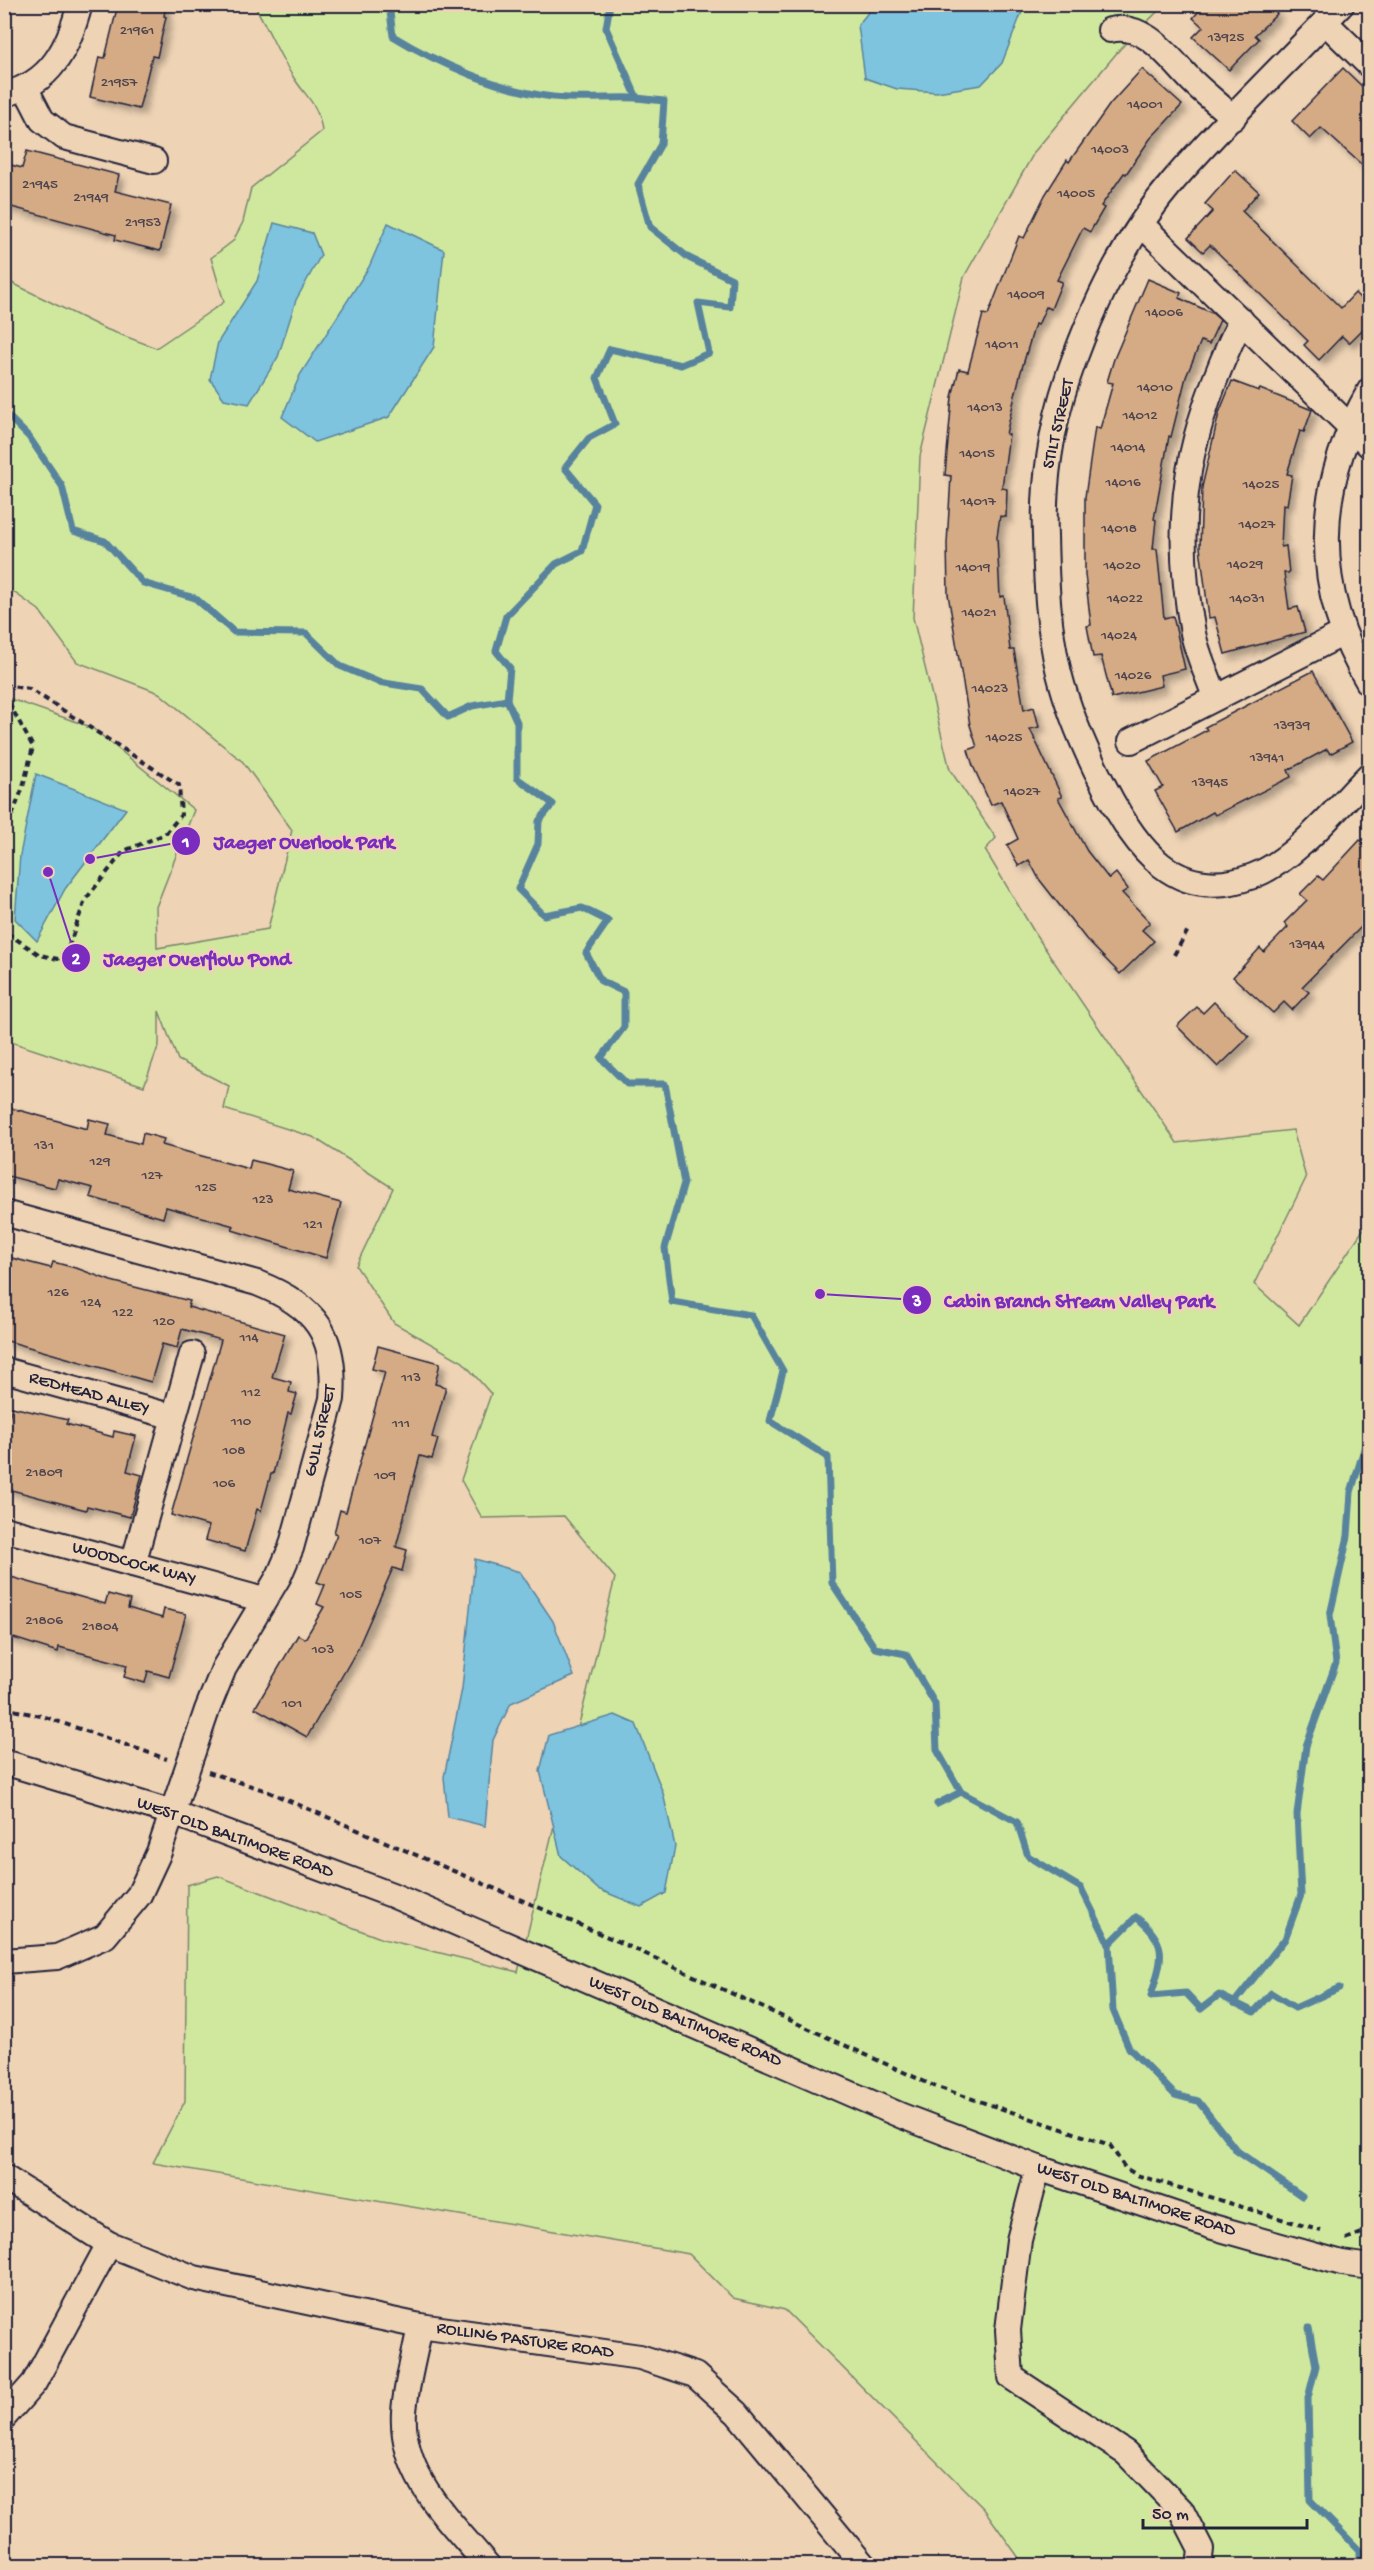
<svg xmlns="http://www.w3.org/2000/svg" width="1374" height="2570" font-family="'Gochi Hand',sans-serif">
<defs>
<filter id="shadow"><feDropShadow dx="5.5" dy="5.5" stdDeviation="3" flood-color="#0004"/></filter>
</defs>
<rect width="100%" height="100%" fill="#eed3b5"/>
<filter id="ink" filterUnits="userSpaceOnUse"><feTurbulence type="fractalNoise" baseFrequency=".0167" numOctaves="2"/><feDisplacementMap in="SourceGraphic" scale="12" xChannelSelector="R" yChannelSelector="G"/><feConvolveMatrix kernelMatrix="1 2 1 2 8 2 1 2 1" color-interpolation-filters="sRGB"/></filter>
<g filter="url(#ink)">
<!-- green -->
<path fill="#d0e89e" stroke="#79856c" stroke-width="1.5" d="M254 5H1164L1120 49 1035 151 964 277 920 456 913 618 950 770 996 838 985 850 1036 935 1177 1143 1293 1130 1306 1178 1254 1284 1299 1325 1369 1221V2565H1024L984 2509 785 2310 733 2298 689 2254 153 2163 185 2101 187 1885 218 1876 383 1939 518 1972 615 1578 564 1516 482 1518 461 1480 491 1394 463 1362 394 1323 356 1266 393 1188 313 1137 224 1109 229 1086 178 1060 159 1011V1044L144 1086 5 1040V697L91 727 194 810 156 907 157 948 268 929 292 830 243 762 159 693 77 662 39 610 5 586 4 279 103 328 156 348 224 302 211 258 233 241 243 222 251 188 322 131C318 102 306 98 292 75 278 54 268 27 254 5Z"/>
<!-- water -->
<g fill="#7ec4df" stroke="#59839d" stroke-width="1.5">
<path d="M1025 4 1002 63 981 85 937 92 897 89 865 78 858 25 874 5Z"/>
<path d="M274 223 312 233 321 255 296 300 278 357 249 404 224 399 210 379 218 342 257 281Z"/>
<path d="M388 223 444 250 434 347 389 417 315 442 282 417 300 375 369 267Z"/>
<path d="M36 774 126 809 65 889 37 941 15 919 20 855Z"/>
<path d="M475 1559 520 1572 553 1621 574 1676 511 1703 493 1740 485 1826 448 1817 444 1777 462 1689Z"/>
<path d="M615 1715 636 1724 663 1793 675 1846 666 1893 641 1907 598 1889 561 1856 540 1771 549 1735Z"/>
</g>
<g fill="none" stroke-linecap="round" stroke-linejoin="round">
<!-- stream -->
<g stroke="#59839d" stroke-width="7">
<path d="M389 4 393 36C437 63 501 91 553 97 581 100 610 97 637 98"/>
<path d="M4 412 29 437 62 486 73 531 105 541 143 583 195 598 234 632 306 633 340 666 378 682 422 689 448 717 472 706 507 700 517 722V778L553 804 539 821 538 844 518 889 544 915 582 908 608 921 586 953 601 981 624 992V1027L601 1058 627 1084H665L684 1183 665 1248 672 1302 751 1315 783 1371 770 1421 828 1457 832 1583 875 1648 906 1654 935 1704 937 1750 961 1792 1017 1822 1028 1856 1081 1888 1109 1944 1113 2010 1129 2048 1175 2095 1198 2101 1237 2151 1302 2196"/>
<path d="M507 700 510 668 496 651 506 616 556 564 582 551 595 504 565 468 589 438 615 424 597 378 610 349 681 365 709 353 698 303 730 307 732 279 689 258 650 227 638 184 661 144 664 101 637 98 606 28 610 4"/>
<path d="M937 1804 961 1792"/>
<path d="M1109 1944 1136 1917C1170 1944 1162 1958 1151 1996L1186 1993 1201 2009 1219 1995 1254 2012 1271 1993 1295 2008 1339 1988"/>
<path d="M1234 2003 1285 1939 1301 1895 1297 1814 1306 1746 1336 1663 1330 1615 1348 1536 1351 1492 1370 1429"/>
<path d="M1309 2328 1316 2366 1308 2398 1310 2500 1359 2550V2566"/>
</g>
</g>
<!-- building -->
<g fill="#d4ab85" stroke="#22223b" stroke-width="1.5" filter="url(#shadow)">
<path d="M118 4H166L164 16 166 17 157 57 152 56 139 109 90 97 99 57 105 58Z"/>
<path d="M1205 4H1268L1277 14 1255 35 1259 39 1229 70 1193 37 1203 27 1193 18Z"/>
<path d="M1343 68 1370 94V172L1321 128 1310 139 1292 121Z"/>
<path d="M1142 69 1182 105 1150 139 1126 174 1124 173 1101 206 1104 208 1090 232 1083 228 1057 280 1062 282 1051 309 1046 307 1038 325 1035 324 1020 375 1006 434H1009L1002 488 1007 489 1006 517 1000 516 997 537 1000 597 1004 596 1010 650H1014L1024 710 1034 707 1039 727 1030 729 1062 797 1058 798 1087 851 1109 879 1116 873 1128 889 1122 893 1150 922 1142 930 1154 941 1120 974 1086 939 1039 879 1029 860 1019 866 1007 845 1018 839 1001 801 991 805 973 766 968 750 977 747 970 725 948 594 947 544 951 476 945 475 952 397 959 369 968 371 983 314 988 315 1019 236 1024 238 1045 195 1067 160 1069 162 1110 104Z"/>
<path d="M27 151 119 175 115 191 171 205 160 251 115 240 116 235 4 205V163L22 168Z"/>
<path d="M1235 170 1259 192 1242 211 1341 308 1355 293 1370 308V322L1349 343 1342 336 1319 360 1304 345 1308 341 1210 245 1203 252 1188 238 1213 211 1205 204Z"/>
<path d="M1148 279 1181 293 1179 298 1212 313 1220 320 1209 344 1201 341 1186 377 1171 437 1169 436 1154 519 1156 520 1153 549H1157L1164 618 1173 616 1185 669 1160 675 1162 686 1112 698 1101 656 1093 657 1087 626 1091 625 1085 574V497L1095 427 1100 429 1113 383 1107 382 1114 359Z"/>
<path d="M1232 381 1259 391 1260 389 1312 410 1304 432 1300 431 1287 474 1292 475 1287 505 1283 504 1281 547 1286 546 1289 573H1284L1289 609 1298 607 1305 632 1225 654 1215 617 1209 618 1200 547 1202 487 1219 413Z"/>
<path d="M1313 671 1352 742 1330 754 1327 749 1288 770 1291 777 1215 815 1213 812 1178 832 1155 791 1163 787 1148 761 1207 730 1205 727Z"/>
<path d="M1360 840 1370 848V918L1302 987 1309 992 1292 1010 1284 1002 1273 1013 1233 977 1260 948 1264 952 1288 927 1284 923 1307 900 1300 894 1318 876 1323 880Z"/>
<path d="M1214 1002 1249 1037 1218 1067 1177 1026 1197 1007 1203 1013Z"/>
<path d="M4 1106 87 1129 89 1119 110 1124 107 1135 141 1144 143 1133 164 1139 162 1145 249 1169 251 1160 293 1171 288 1189 341 1203 326 1258 232 1230 234 1226 166 1207 163 1218 90 1197 93 1188 58 1179 55 1188 4 1175Z"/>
<path d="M4 1256 51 1268 53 1262 79 1269 111 1281 190 1301 188 1307 285 1334 272 1377 291 1382 289 1392 297 1394 291 1414 288 1413 273 1474H271L261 1511 257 1509 245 1551 205 1540 209 1526 171 1515 221 1340 182 1329 177 1348 162 1344 151 1382 4 1340Z"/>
<path d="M378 1346 440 1363 435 1384 446 1387 432 1437 438 1439 432 1459 420 1456 396 1547 407 1550 402 1571 393 1568 357 1650 307 1737 255 1708 298 1635 305 1639 324 1607 317 1604 325 1585 317 1582 337 1534 334 1533 340 1510 346 1512 385 1372 372 1369Z"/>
<path d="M12 1407 68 1420 66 1424 113 1437 114 1431 136 1436 127 1471 142 1475 130 1517 87 1506 86 1510 4 1488V1433Z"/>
<path d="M4 1575 105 1604 108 1594 130 1600 128 1608 162 1618 164 1609 186 1614 169 1677 148 1671 145 1683 124 1677 127 1665 59 1647 58 1652 4 1635Z"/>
</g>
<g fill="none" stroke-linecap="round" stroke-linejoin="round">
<defs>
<g id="minor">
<path d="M1342 4C1286 63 1227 119 1174 180 1126 236 1092 307 1068 377 1051 427 1043 484 1045 536 1046 581 1048 629 1059 673 1069 713 1086 752 1105 788 1136 848 1176 905 1253 876 1297 859 1337 807 1370 774"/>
<path d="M1325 22 1370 66"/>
<path d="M1110 30C1145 21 1170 59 1192 81 1205 94 1220 105 1233 118"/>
<path d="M25 87 42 120 64 137 154 161"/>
<path d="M4 94C51 85 69 46 80 4"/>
<path d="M1142 225 1370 446"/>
<path d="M1370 390C1314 486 1311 589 1370 685"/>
<path d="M1215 697C1208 676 1197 654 1193 633 1170 512 1189 428 1241 320"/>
<path d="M1131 741 1342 634"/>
<path d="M4 1213 257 1283C316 1306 337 1335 332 1399L291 1548 279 1576 224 1668 207 1710 159 1852 139 1895 105 1936 57 1957 4 1961"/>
<path d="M4 1370 174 1417 133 1564"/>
<path d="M174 1417 192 1354"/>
<path d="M4 1529 264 1600"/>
<path d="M4 1762 173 1813 392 1895 902 2116 1038 2168 1213 2227 1342 2263 1370 2267"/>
<path d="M1038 2168 1019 2240 1008 2330 1011 2377 1126 2453 1181 2510 1201 2549 1199 2566"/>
<path d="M4 2177 109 2244 194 2278 420 2326 640 2357 695 2375 737 2413 864 2566"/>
<path d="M420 2326C415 2354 406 2384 404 2412 400 2477 450 2520 488 2566"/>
<path d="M4 2417 34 2383 109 2244"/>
</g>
</defs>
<!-- minor casing -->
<use href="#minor" stroke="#22223b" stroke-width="28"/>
<!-- path -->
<g stroke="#22223b" stroke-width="4" stroke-dasharray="6 4.5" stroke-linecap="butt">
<path d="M4 685 30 689 179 785 181 815 165 834 124 851 85 900 69 946 58 959 40 955 4 931"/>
<path d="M4 694 33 747 23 787 4 837"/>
<path d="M1174 955 1188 930"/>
<path d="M4 1708 45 1717 167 1759"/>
<path d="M208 1772 264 1790 615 1940 934 2086 1110 2145 1125 2168 1137 2175 1321 2231"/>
<path d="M1346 2239 1370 2230"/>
</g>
<!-- minor -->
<use href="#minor" stroke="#eed3b5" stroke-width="24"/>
</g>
</g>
<g text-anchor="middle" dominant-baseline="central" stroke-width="6" stroke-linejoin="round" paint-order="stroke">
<!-- number labels -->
<g font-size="15" fill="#4e444e">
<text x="137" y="31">21961</text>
<text x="1226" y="38">13925</text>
<text x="119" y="83">21957</text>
<text x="1145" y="105">14001</text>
<text x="1110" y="150">14003</text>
<text x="40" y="185">21945</text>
<text x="1076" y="194">14005</text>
<text x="91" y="198">21949</text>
<text x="143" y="223">21953</text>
<text x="1026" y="295">14009</text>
<text x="1164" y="313">14006</text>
<text x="1002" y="345">14011</text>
<text x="1155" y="388">14010</text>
<text x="985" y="408">14013</text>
<text x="1140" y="416">14012</text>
<text x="1128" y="448">14014</text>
<text x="977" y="454">14015</text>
<text x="1123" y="483">14016</text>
<text x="1261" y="485">14025</text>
<text x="978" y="502">14017</text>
<text x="1257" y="525">14027</text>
<text x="1119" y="529">14018</text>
<text x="1245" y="565">14029</text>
<text x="1122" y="566">14020</text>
<text x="973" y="568">14019</text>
<text x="1125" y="599">14022</text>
<text x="1247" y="599">14031</text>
<text x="979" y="613">14021</text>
<text x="1119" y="636">14024</text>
<text x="1133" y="676">14026</text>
<text x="990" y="689">14023</text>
<text x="1292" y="726">13939</text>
<text x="1004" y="738">14025</text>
<text x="1267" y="758">13941</text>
<text x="1210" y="783">13945</text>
<text x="1022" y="792">14027</text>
<text x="1307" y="945">13944</text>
<text x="44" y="1146">131</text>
<text x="100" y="1162">129</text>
<text x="152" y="1176">127</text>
<text x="206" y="1188">125</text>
<text x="263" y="1200">123</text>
<text x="313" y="1225">121</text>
<text x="58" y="1293">126</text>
<text x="91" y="1303">124</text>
<text x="123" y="1313">122</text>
<text x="164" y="1322">120</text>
<text x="249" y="1338">114</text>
<text x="411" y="1378">113</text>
<text x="251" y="1393">112</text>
<text x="241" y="1422">110</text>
<text x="401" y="1424">111</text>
<text x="234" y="1451">108</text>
<text x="44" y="1473">21809</text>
<text x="385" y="1476">109</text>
<text x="224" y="1484">106</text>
<text x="370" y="1541">107</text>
<text x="351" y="1595">105</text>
<text x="44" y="1621">21806</text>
<text x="100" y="1627">21804</text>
<text x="323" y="1650">103</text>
<text x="292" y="1704">101</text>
</g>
<!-- street labels -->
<g font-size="18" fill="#22223b" stroke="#eed3b5">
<text transform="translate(1059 424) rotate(-77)">STILT STREET</text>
<text transform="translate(89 1394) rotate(15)">REDHEAD ALLEY</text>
<text transform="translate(321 1431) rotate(-77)">GULL STREET</text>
<text transform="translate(134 1564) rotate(15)">WOODCOCK WAY</text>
<text transform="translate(235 1838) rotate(20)">WEST OLD BALTIMORE ROAD</text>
<text transform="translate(685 2022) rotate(23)">WEST OLD BALTIMORE ROAD</text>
<text transform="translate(1136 2200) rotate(18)">WEST OLD BALTIMORE ROAD</text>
<text transform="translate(525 2341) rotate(8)">ROLLING PASTURE ROAD</text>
</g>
</g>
<!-- callouts -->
<path fill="none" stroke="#7b2cbf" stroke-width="2" d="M90 859L186 841M48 872L76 958M820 1294L917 1300"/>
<g fill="#7b2cbf" stroke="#eed3b5" stroke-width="2">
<circle cx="90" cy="859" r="6"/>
<circle cx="48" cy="872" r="6"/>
<circle cx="820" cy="1294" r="6"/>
<circle cx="186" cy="841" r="15"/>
<circle cx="76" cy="958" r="15"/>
<circle cx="917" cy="1300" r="15"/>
</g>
<g font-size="18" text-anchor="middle" font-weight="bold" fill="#fff">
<text x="186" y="847">1</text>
<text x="76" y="964">2</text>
<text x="917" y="1306">3</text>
</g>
<g font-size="20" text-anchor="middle" font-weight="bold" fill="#7b2cbf" stroke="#eed3b5" stroke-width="6" stroke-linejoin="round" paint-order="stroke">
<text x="304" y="848">Jaeger Overlook Park</text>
<text x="197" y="965">Jaeger Overflow Pond</text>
<text x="1079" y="1307">Cabin Branch Stream Valley Park</text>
</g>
<!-- margin -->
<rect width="1374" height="2570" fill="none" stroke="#eed3b5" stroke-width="24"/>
<rect x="12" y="12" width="1350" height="2546" fill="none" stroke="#22223b" stroke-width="2" filter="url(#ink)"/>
<!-- scale -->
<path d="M1143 2519v9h164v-9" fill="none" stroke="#22223b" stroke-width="3"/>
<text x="1152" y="2519" font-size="18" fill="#22223b" stroke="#eed3b5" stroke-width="4.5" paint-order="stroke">50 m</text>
</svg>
